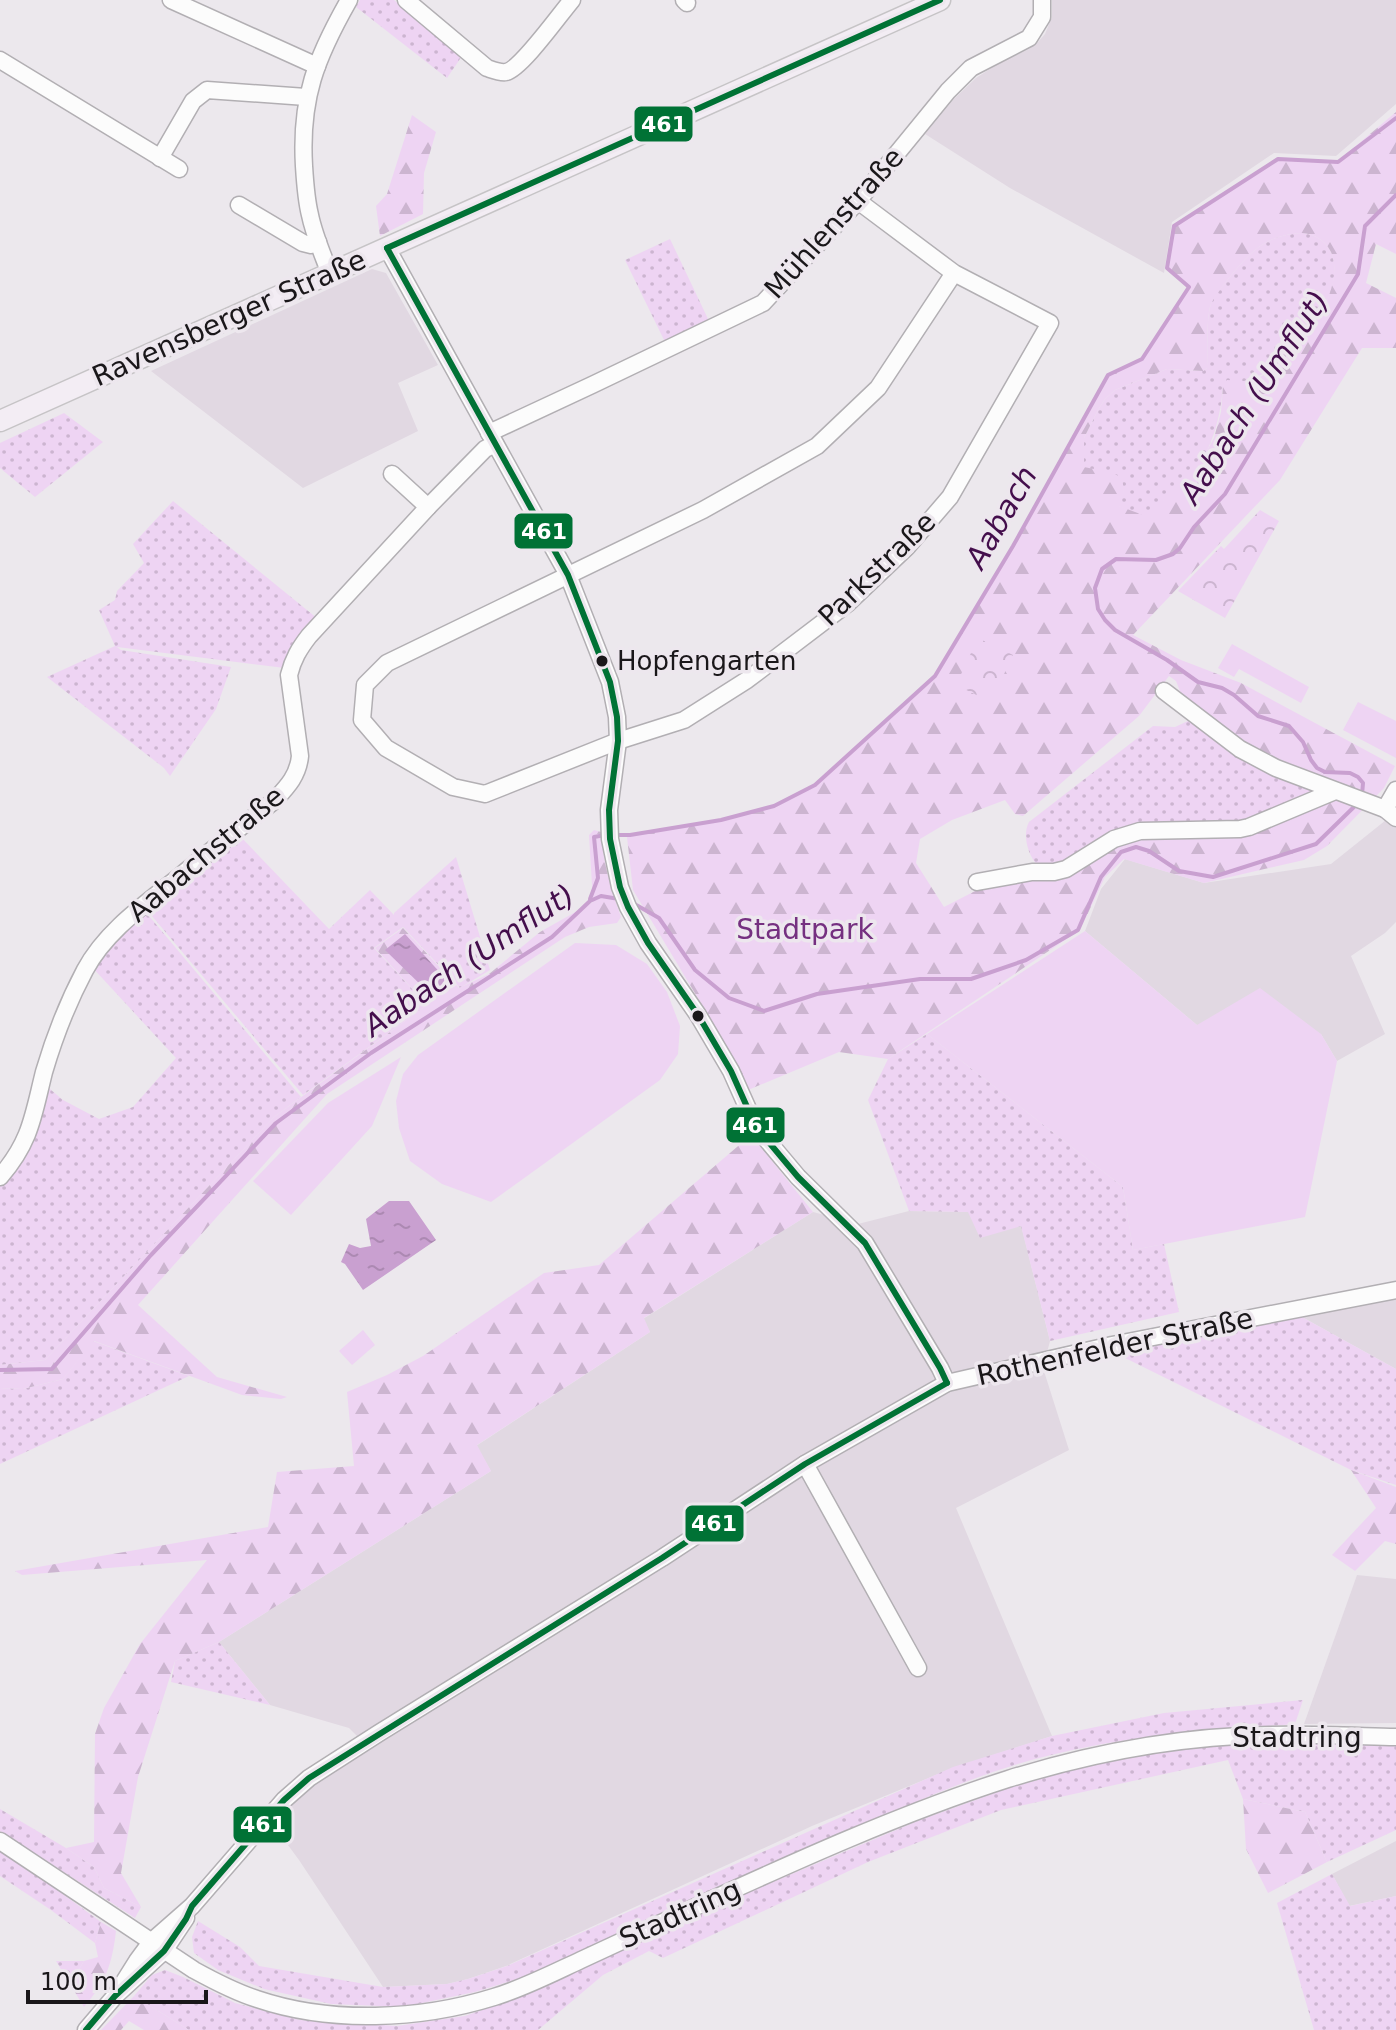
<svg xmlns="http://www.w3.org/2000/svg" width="1396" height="2030" font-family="'DejaVu Sans',sans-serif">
<defs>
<pattern id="grass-dots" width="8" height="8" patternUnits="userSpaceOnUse" patternTransform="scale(2)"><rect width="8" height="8" fill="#eed4f3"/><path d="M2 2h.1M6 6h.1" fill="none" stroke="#ccb5d0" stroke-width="1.8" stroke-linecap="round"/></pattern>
<pattern id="forest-firs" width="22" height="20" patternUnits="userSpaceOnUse" patternTransform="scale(2)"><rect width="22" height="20" fill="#eed4f3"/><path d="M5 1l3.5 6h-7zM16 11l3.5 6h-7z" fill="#ccb5d0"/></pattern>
<pattern id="park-crowns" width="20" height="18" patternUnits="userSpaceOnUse" patternTransform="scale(2)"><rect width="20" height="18" fill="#eed4f3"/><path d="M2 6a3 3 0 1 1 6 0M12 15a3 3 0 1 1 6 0" fill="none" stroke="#ccb5d0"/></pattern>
<pattern id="water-ripples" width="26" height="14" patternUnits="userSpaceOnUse" patternTransform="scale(2)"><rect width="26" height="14" fill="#c9a0d0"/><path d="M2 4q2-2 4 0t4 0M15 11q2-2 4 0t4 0" fill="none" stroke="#ac89b2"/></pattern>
</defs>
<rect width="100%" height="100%" fill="#ece8ed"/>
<!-- built -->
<g fill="#e1d8e2">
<path d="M1052 0H1396V104L1336 156 1274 153 1172 222 1164 273 1010 188 925 134 953 100 976 78 996 65 1029 49 1038 42 1045 34 1052 17Z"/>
<path d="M372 269 386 273 438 365 398 383 418 431 303 488 151 371Z"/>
<path d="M1386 820 1396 828V922L1385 933 1351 956 1385 1034 1337 1061 1321 1034 1197 1025 1085 931 1101 889 1125 859 1204 883 1331 864Z"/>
<path d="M909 1211 968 1212 1021 1225 1050 1341 1043 1368 1069 1450 956 1508 1052 1736 953 1768 812 1826 506 1966 468 1979 447 1984 383 1987 299 1860 271 1822 308 1788 367 1746 349 1728 270 1705 219 1642 491 1471 476 1446 650 1332 643 1319 813 1212 858 1224Z"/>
<path d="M1396 1299V1369L1302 1317Z"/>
<path d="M1357 1575 1396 1579V1723L1304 1724Z"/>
<path d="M1396 1841V1896L1349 1906 1332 1874Z"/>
</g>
<!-- grass -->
<g fill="url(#grass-dots)">
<path d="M360 0H394L462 56 447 78 356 7Z"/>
<path d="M1302 233C1314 234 1325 240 1331 252 1347 287 1306 342 1280 364 1262 377 1244 382 1223 386 1220 425 1209 459 1181 488 1177 493 1170 494 1166 498 1160 504 1156 512 1151 519L1118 506 1124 490 1084 467V438L1098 410 1105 399 1115 390 1167 369 1203 371 1207 368C1208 353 1206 316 1211 304 1214 295 1223 286 1229 278 1251 251 1266 235 1302 233Z"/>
<path d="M670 239 709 321 665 342 625 260Z"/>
<path d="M64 413 103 442 35 497 0 468V443Z"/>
<path d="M173 501 318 619 285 668 117 647 121 650 231 667 216 709 170 776 164 768 47 677 115 646 99 610 115 600 117 591 144 563 133 544Z"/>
<path d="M1190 720 1322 789 1249 823 1070 863 1037 865C1028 855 1022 835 1029 822L1153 726 1175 727Z"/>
<path d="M240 836 329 929 370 890 394 915V913L456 857 490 970 460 988 403 927 374 948 427 1005 303 1095 146 909Z"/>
<path d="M144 910 301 1097 274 1117 45 1360 0 1365V1181L44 1084 63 1100 99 1119 133 1107 176 1058 91 966Z"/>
<path d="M927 1034 1123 1187 1133 1250 1164 1244 1179 1312 1050 1341 1021 1226 980 1238 968 1212 909 1211 868 1100 888 1059Z"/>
<path d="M1302 1317 1396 1369V1485L1351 1470 1111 1351Z"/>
<path d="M93 1341 189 1376 0 1464V1388L23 1389 63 1379Z"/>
<path d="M219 1642 270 1705 171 1682 175 1661Z"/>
<path d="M1303 1700 1295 1724C1212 1730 1128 1735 1047 1756 967 1776 891 1813 815 1847 719 1890 623 1933 527 1976L475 1992 403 2007 331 2004 264 1989 218 1970 194 1953 192 1937 198 1921 240 1947 259 1966 383 1987 447 1984 468 1979 507 1966 953 1767 1052 1736 1164 1713Z"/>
<path d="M1308 1743 1396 1746V1830L1327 1862 1305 1812 1243 1799 1228 1760 1001 1810 868 1862 663 1958 649 1951 603 1975 538 2030H189L134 1996 152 1975 165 1970 183 1977 235 2003 300 2020 397 2026 465 2016 524 1995 718 1905 920 1820 1009 1788 1093 1764 1153 1754 1213 1746Z"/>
<path d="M0 1809 66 1848 94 1867 104 1888 141 1907 135 1918 0 1831Z"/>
<path d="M0 1848 101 1922 95 1943 51 1910 0 1876Z"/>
<path d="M1332 1874 1350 1906 1396 1896V2030H1314L1277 1903Z"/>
<path d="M56 1961H84L70 1984Z"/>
</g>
<!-- forest -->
<g fill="url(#forest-firs)" fill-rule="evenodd">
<path d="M1396 112V254L1376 244 1366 283 1396 298V348H1362L1280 480 1133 635 1181 660 1241 683 1395 766 1384 788 1327 846 1304 860 1204 883 1124 859 1105 877 1080 930 888 1059 839 1052 748 1090 720 1035 633 890 627 837 721 820 775 806 815 785 935 676 1013 546 1108 375 1142 359 1189 288 1167 268 1174 226 1278 159 1338 161ZM1302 233C1314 234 1325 240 1331 252 1349 293 1290 368 1252 380 1245 382 1235 380 1227 380L1223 386 1221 412 1214 438 1204 456 1181 488 1167 496 1159 505 1151 518 1119 506 1124 491 1122 478 1113 473 1084 467V438L1098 410 1105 399 1115 390 1167 369 1203 371 1207 368C1208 353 1206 316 1211 304 1215 295 1223 286 1229 278 1251 251 1266 235 1302 233ZM1169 676 1176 681 1182 696 1243 746 1339 795 1235 836 1135 837 1109 847 981 888 944 907 916 863 920 839 952 820 1005 800 1015 814 1023 816 1139 716Z"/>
<path d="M412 115 436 132 424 173 423 214 380 236 376 206 387 194Z"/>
<path d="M594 830 601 832C603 863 611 889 621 917L617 923 589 927 565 937 327 1094 138 1305 217 1377 287 1397 281 1399 242 1395 94 1341 63 1379 23 1389 0 1388V1365L45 1360 274 1117 427 1005 375 948 403 928 459 988 489 974 540 932 593 902 589 835Z"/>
<path d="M751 1135 813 1212 644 1318 650 1332 477 1445 491 1471 219 1642 175 1661 138 1777 121 1873 141 1907 104 1888 94 1867 66 1848 94 1842 95 1734 104 1708 140 1644 207 1560 22 1575 15 1571 268 1527 277 1472 354 1466 347 1392 387 1375 423 1356 544 1273 599 1265Z"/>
<path d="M1351 1470 1396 1487V1544L1385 1541 1355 1571 1332 1555 1376 1508Z"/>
<path d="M1243 1799 1305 1812 1327 1862 1268 1893 1246 1849Z"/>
<path d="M101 1922 116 1931C112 1965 106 1981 84 2007L70 1984 84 1961 98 1957 95 1943Z"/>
<path d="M134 1996 189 2030H144L129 2021 121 2030H101Z"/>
</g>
<!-- park -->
<g fill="url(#park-crowns)">
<path d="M1260 510 1279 521 1225 618 1178 591 1221 546 1224 549Z"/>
<path d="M978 638 1013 655 991 702 956 685Z"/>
</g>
<!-- pitch -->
<g fill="#eed4f3">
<path d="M1232 644 1309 687 1301 703 1239 669 1234 677 1218 668Z"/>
<path d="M1358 702 1396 721V758L1343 730Z"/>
<path d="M1085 931 1197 1025 1260 988 1321 1034 1337 1061 1305 1217 1133 1250 1123 1187 927 1034Z"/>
<path d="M575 943 616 945 647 964 667 992 680 1026 678 1054 660 1080 491 1202 442 1184 410 1161 399 1128 396 1101 403 1074 418 1055Z"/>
<path d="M401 1057 372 1126 291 1215 253 1181 328 1103Z"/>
<path d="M363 1330 375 1345 352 1365 339 1351Z"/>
</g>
<!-- water -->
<g fill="url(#water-ripples)">
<path d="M405 934 444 977V987L427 991 385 950Z"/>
<path d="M389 1201H409L436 1240 363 1290 345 1264 341 1262 349 1244 360 1248 371 1246 366 1219Z"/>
</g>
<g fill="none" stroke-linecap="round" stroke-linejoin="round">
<!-- stream -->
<g stroke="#c9a0d0" stroke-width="4">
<path d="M1362 795 1363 783 1358 777 1350 773 1325 772 1317 768 1311 760 1303 742 1289 726 1258 716 1234 695 1222 688 1198 682 1167 660 1115 630 1105 620 1098 609 1095 588 1102 569 1116 559 1156 560 1173 554 1180 548 1194 527 1225 494 1358 274 1365 226 1396 195"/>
<path d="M614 835H630L721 820 774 806 815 785 935 676 1013 546 1108 375 1142 359 1189 287 1167 268 1174 226 1278 159 1338 162 1396 118"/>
<path d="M590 899 598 878 594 837 605 835"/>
<path d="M631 902 659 918 695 970 729 998 764 1011 817 994 920 979H971L1026 960 1078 930 1101 877 1121 852 1136 847 1149 851 1179 871 1213 877 1316 844 1358 803"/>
<path d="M0 1370 52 1369 151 1255 276 1123 371 1053 552 937 590 901 601 896 619 899"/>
</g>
<defs>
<g id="minor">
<path d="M171 0 317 66"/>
<path d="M406 0 487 68C493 70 500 73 506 72 521 69 560 14 572 0"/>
<path d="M684 0 687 3"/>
<path d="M0 60 179 169"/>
<path d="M160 158 193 101 207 90 306 97"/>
<path d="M858 201 954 273 878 388 817 446 703 510 387 663 365 685 362 720 386 748 453 787 485 794 618 741 684 720 747 680 847 604 907 547 950 497 1050 323 954 273"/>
<path d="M239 205 303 243 311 245 318 242"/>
<path d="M387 248 568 575 610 682 617 717 618 741 609 810 610 839 620 887 628 907 648 943 698 1015 731 1071 756 1127 798 1177 865 1243 940 1368 947 1383"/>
<path d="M330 274C323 255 314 235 310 215 306 199 305 182 304 166 300 98 316 58 349 0"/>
<path d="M489 433 592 385 763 303 858 201 948 91 971 68 1029 38 1042 17V0"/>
<path d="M392 474 428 507"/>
<path d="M1164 691 1240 749 1276 768 1385 809 1396 818"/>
<path d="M1385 809 1396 790"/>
<path d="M977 882 1032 872H1054L1066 869 1114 839 1140 831 1240 829 1249 827 1335 791"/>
<path d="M0 1177C31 1141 33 1116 44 1072 54 1038 68 1002 85 970 106 931 144 905 179 877 210 851 242 826 274 801 287 787 298 776 300 756L289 675C293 659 299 649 309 636L428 507 485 449 495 444"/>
<path d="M805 1464 918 1668"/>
<path d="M0 1841 194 1970C214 1981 235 1992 257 1999 331 2024 420 2020 494 1997 524 1988 553 1973 581 1960 618 1943 654 1926 691 1909 794 1862 899 1814 1008 1779 1092 1753 1181 1736 1269 1735 1311 1734 1354 1736 1396 1737"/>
<path d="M115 1996 137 1961 151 1942 192 1906 284 1800 309 1778 379 1733 662 1558 805 1464 947 1383 1112 1345 1396 1290"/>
<path d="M86 2030 115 1996 164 1951 186 1918"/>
</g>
<path id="major" d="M0 421 940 0"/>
</defs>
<!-- minor casing -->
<use href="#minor" stroke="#b2afb3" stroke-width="19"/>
<!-- major casing -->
<use href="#major" stroke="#c6c4c6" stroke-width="23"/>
<!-- minor -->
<use href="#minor" stroke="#fcfcfc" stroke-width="16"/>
<!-- major -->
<use href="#major" stroke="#f3edf4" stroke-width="20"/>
<defs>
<g id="bus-1">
<path d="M387 248 568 575 610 682 617 717 618 741 609 810 610 839 620 887 628 907 648 943 698 1015 731 1071 756 1127 798 1177 865 1243 940 1368 947 1383"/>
<path d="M387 248 940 0"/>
<path d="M86 2030 115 1996 164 1951 186 1919 192 1906 284 1800 309 1778 662 1558 805 1464 947 1383"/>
</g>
</defs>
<!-- bus-1 casing -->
<use href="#bus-1" stroke="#ede7ee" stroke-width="12"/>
<!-- bus-1 -->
<use href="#bus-1" stroke="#007235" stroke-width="6"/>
</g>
<!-- markers -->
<g fill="#1a171a" stroke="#ede7ee" stroke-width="3">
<circle cx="602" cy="661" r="7"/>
<circle cx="698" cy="1016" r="7"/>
</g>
<g text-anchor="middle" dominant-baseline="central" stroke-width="7" stroke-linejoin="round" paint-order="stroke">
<!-- bus labels -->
<g font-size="26" fill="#1a171a" stroke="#ede7ee" text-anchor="start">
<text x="617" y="661">Hopfengarten</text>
</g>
<!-- street labels -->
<g font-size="28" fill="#1a171a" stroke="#ede7ee">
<text transform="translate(834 223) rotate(-48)">Mühlenstraße</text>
<text transform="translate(229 318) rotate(-24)">Ravensberger Straße</text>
<text transform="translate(877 569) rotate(-44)">Parkstraße</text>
<text transform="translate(206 854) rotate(-40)">Aabachstraße</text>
<text transform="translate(1115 1347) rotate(-12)">Rothenfelder Straße</text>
<text x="1297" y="1737">Stadtring</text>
<text transform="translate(680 1914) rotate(-24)">Stadtring</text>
</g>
<!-- park labels -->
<g font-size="28" fill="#753080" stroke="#ede7ee">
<text x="805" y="929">Stadtpark</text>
</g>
<!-- water labels -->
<g font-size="30" font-style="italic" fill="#440e4c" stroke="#ede7ee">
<text transform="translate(1254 397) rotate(-57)">Aabach (Umflut)</text>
<text transform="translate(1001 517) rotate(-60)">Aabach</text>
<text transform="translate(469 960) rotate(-34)">Aabach (Umflut)</text>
</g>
</g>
<g stroke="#ede7ee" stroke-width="3">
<rect x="633" y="105" width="61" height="38" rx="8" fill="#007235"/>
<rect x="513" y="512" width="61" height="38" rx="8" fill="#007235"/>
<rect x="725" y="1106" width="61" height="38" rx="8" fill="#007235"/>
<rect x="684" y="1504" width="61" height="39" rx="8" fill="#007235"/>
<rect x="232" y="1805" width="61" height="39" rx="8" fill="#007235"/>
</g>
<g font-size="22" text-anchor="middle" font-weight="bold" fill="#fff">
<text x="664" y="132">461</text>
<text x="544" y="539">461</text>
<text x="755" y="1133">461</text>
<text x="714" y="1531">461</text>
<text x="263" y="1832">461</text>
</g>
<!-- scale -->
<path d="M28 1990v12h178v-12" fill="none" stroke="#1a171a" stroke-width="4"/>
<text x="40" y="1990" font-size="24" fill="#1a171a" stroke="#ede7ee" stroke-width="6" paint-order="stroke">100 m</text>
</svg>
